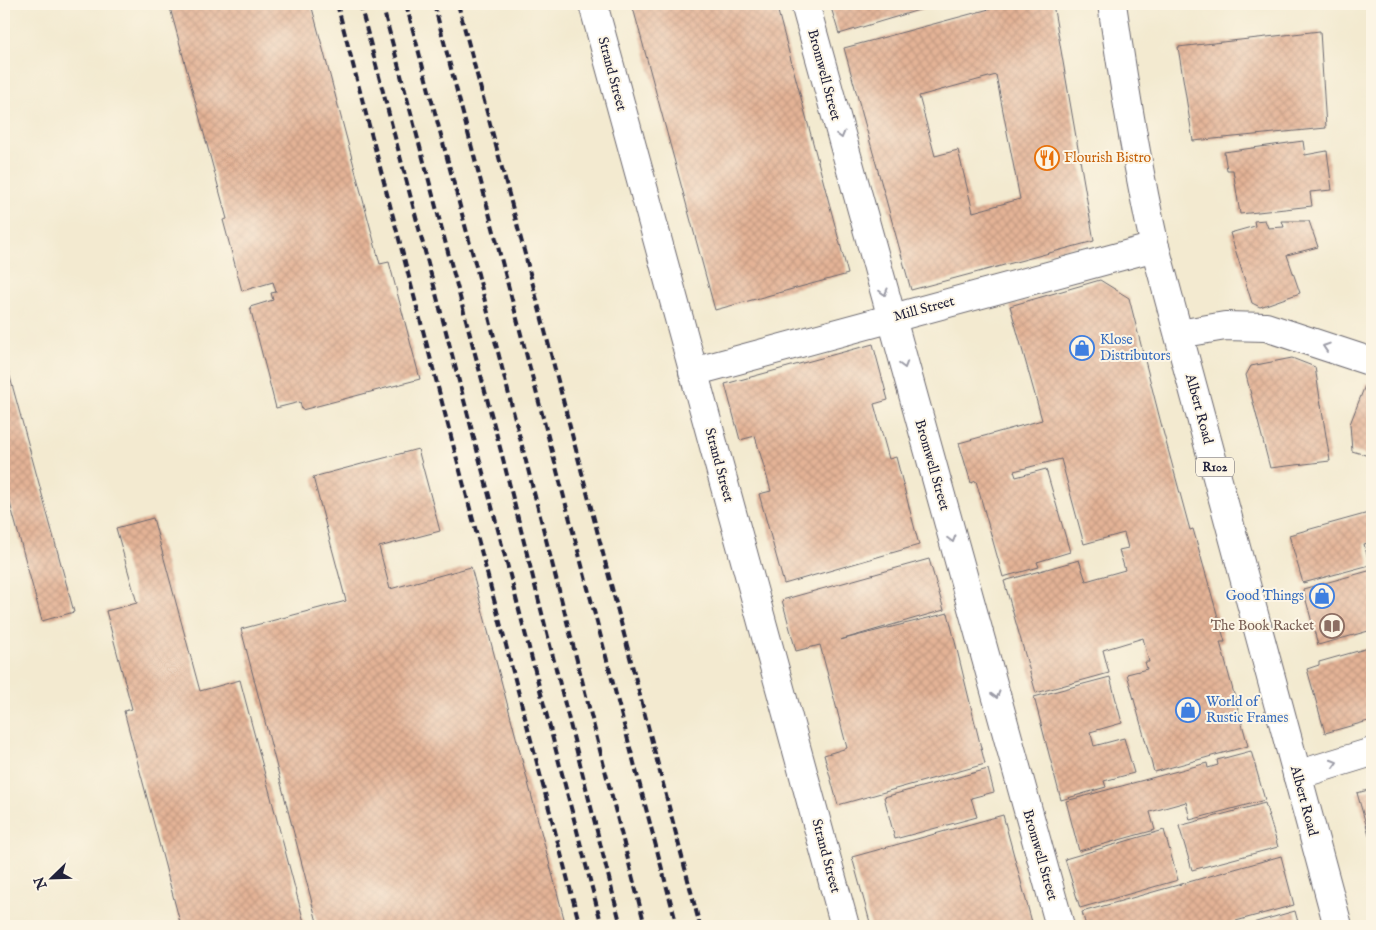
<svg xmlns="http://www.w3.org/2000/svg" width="1376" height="930" font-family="'IM FELL English',serif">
<defs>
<pattern id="building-cross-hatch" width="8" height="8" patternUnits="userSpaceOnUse" patternTransform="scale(1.25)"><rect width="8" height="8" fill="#e4b396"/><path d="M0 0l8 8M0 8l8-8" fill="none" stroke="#c39a82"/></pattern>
</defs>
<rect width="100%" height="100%" fill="#fcf5e5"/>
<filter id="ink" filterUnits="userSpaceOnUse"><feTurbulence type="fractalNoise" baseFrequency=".02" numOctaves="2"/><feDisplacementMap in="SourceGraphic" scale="10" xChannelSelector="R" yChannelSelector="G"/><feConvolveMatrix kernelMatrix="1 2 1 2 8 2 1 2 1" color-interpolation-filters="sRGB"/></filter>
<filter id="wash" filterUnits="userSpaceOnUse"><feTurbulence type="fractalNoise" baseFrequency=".0096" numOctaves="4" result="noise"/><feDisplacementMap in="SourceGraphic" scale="20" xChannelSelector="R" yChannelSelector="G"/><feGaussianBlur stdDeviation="1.12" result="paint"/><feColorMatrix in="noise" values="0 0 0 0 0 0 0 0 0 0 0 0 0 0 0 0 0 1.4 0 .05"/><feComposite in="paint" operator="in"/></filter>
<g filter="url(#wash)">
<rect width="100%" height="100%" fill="#f3ead0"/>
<g id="blocks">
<!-- building -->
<g fill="url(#building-cross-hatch)" fill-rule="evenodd">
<path d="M169 4H311L380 264 389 262 420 379 302 410 300 402 276 408 250 307 273 300 271 293 276 292 273 282 242 291 223 220 227 219Z"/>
<path d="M632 4H776L848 274 715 310Z"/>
<path d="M830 4H939L839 34Z"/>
<path d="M1008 4H1053L1094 241 911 290 844 48ZM996 75 1020 199 973 212 958 150 935 156 919 96Z"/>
<path d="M1320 31 1326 128 1193 141 1178 47Z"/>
<path d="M1303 141 1305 155 1327 151 1332 190 1310 192 1312 206 1240 214 1233 170H1227L1224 152Z"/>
<path d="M1265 220 1268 228 1284 227 1282 221H1309L1318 247 1287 255 1300 293 1260 307 1252 303 1230 233 1255 226 1254 221Z"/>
<path d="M1100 280 1129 298 1163 431 1190 530 1193 529 1225 642H1220L1248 746 1154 772 1127 674 1147 669 1145 662H1149L1143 638 1103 650 1109 673 1036 693 1004 581 1079 560 1086 581 1125 570 1119 550 1128 548 1124 533 1084 544 1061 459 1014 471 1016 477 1046 469 1070 552 1037 562 1039 567 1003 577 976 481 971 483 959 443 1042 420 1010 306Z"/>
<path d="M873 344 888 400 874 404 889 459 896 457 919 545 784 584 759 494 771 491 755 436 740 440 725 384Z"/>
<path d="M4 355 74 612 42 621 4 481Z"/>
<path d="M1292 358 1315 367 1330 461 1270 468 1246 375 1251 366Z"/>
<path d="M1366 383 1372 385V457L1352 451 1350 424Z"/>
<path d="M418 449 440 531 379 547 390 589 471 567 566 926H318L241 629 346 601 313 477Z"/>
<path d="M1372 512V542L1364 544 1370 565 1303 583 1289 535Z"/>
<path d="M153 518 200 691 240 680 305 926H181L124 711 132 709 106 611 137 603 116 528Z"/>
<path d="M929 559 944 610 840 640 948 613 985 764 838 805 824 755 847 748 820 645 796 651 782 600Z"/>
<path d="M1372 570V630L1318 645 1303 589Z"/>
<path d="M1372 647V720L1325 733 1307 669 1319 665V662Z"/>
<path d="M1110 677 1122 723 1090 732 1092 738 1094 746 1124 738 1134 773 1104 781 1106 787 1061 800 1034 697Z"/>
<path d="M1251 751 1265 800 1190 820 1186 802 1150 812 1155 830 1079 851 1066 801 1207 763 1208 768 1218 765 1217 760Z"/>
<path d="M988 769 994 792 971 798 977 817 895 839 884 797Z"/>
<path d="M1372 789V845L1357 793Z"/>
<path d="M1265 803 1278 847 1192 870 1179 826Z"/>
<path d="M1003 815 1033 926H871L852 857Z"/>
<path d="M1164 830 1178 880 1080 908 1065 859Z"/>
<path d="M1281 856 1294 905 1218 926H1086L1082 912Z"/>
<path d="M1295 911 1299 926H1242Z"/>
</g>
</g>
</g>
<g filter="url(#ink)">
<use href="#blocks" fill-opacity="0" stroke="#6b686f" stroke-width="1"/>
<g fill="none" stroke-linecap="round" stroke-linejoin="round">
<defs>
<g id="minor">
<path d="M593 4 845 926"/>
<path d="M805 4 1060 926"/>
<path d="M1179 334 1225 326 1266 327 1372 362"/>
<path d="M693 372 1155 247"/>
<path d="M1297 775 1372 752"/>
</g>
<path id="primary" d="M1112 4C1124 86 1137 166 1155 247L1338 926"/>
</defs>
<!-- minor casing -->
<use href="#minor" stroke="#6b686f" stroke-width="30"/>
<!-- primary casing -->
<use href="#primary" stroke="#6b686f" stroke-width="30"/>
<!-- minor -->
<use href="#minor" stroke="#fff" stroke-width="28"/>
<!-- primary -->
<use href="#primary" stroke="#fff" stroke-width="28"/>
<!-- rail -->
<g stroke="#22223b" stroke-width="4" stroke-dasharray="8 4" stroke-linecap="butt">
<path d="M337 4 580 926"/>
<path d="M360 4 602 926"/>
<path d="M382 4 502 455 621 926"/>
<path d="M406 4 478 274 645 926"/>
<path d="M434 4 677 926"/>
<path d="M458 4 526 258 700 926"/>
</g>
</g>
<!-- one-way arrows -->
<defs><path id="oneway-chevron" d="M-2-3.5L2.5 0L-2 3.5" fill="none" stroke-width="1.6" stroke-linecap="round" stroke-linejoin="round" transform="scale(1.25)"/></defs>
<g stroke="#9c9ca7">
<use href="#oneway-chevron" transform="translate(841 135) rotate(75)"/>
<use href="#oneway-chevron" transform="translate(884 292) rotate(75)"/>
<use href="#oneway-chevron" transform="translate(1326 347) rotate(-162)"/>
<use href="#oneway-chevron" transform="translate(904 365) rotate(74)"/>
<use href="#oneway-chevron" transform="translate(952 539) rotate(74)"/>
<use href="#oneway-chevron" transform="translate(996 695) rotate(74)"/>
<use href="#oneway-chevron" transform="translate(1334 763) rotate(-17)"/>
</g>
</g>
<!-- icons -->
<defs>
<symbol id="restaurant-ring" viewBox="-11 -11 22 22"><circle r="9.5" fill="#fcf5e5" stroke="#e8710a" stroke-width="1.5"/><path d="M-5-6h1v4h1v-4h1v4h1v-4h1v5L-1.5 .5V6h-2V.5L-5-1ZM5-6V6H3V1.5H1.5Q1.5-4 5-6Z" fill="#e8710a"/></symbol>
<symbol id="shop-ring" viewBox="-11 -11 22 22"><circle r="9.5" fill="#fcf5e5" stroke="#3f7fe0" stroke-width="1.5"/><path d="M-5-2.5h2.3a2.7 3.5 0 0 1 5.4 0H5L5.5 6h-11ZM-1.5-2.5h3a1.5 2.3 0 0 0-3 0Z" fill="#3f7fe0"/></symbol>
<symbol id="library-ring" viewBox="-11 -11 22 22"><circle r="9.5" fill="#fcf5e5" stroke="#8d6e63" stroke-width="1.5"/><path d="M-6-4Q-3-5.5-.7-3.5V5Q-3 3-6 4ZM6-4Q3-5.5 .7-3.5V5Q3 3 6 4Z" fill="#8d6e63"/></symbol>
</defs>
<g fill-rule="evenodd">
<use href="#restaurant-ring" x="1033" y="144" width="28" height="28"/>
<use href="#shop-ring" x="1068" y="334" width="28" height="28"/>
<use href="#shop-ring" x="1308" y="582" width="28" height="28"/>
<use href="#library-ring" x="1318" y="612" width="28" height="28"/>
<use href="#shop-ring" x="1174" y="696" width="28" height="28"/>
</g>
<g text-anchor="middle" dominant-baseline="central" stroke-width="4" stroke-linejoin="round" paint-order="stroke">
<!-- shield labels -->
<rect fill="#fcf5e5" stroke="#63616e" stroke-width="1" x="1196" y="457.5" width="38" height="19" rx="4"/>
<g font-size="12" font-weight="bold" fill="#22223b">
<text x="1215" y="467">R102</text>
</g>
<!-- street labels -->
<g font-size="14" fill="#22223b" stroke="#fcf5e5">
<text transform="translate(612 74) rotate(75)">Strand Street</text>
<text transform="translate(824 75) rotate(75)">Bromwell Street</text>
<text transform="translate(924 309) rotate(-15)">Mill Street</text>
<text transform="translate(1199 409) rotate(75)">Albert Road</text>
<text transform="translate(719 465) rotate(75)">Strand Street</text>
<text transform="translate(932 465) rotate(74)">Bromwell Street</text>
<text transform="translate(1304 801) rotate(75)">Albert Road</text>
<text transform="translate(1040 855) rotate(74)">Bromwell Street</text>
<text transform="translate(826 856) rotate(75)">Strand Street</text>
</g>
<!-- food labels -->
<g font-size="14" fill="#c56008" stroke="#fcf5e5" text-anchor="start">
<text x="1064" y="158">Flourish Bistro</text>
</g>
<!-- shop labels -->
<g font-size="14" fill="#366cbe" stroke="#fcf5e5" text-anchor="start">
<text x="1100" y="340">Klose<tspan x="1100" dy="16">Distributors</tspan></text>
<text x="1304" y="596" text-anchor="end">Good Things</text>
<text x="1206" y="702">World of<tspan x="1206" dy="16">Rustic Frames</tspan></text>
</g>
<!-- education labels -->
<g font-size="14" fill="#785e54" stroke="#fcf5e5" text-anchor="end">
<text x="1314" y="626">The Book Racket</text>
</g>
</g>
<!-- margin -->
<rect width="1376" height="930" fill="none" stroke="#fcf5e5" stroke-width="20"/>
<!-- north arrow -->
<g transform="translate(52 878) rotate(247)" stroke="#fcf5e5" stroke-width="4" paint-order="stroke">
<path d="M0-4L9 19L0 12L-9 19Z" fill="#22223b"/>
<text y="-8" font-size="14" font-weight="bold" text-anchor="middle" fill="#22223b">N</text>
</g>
</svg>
